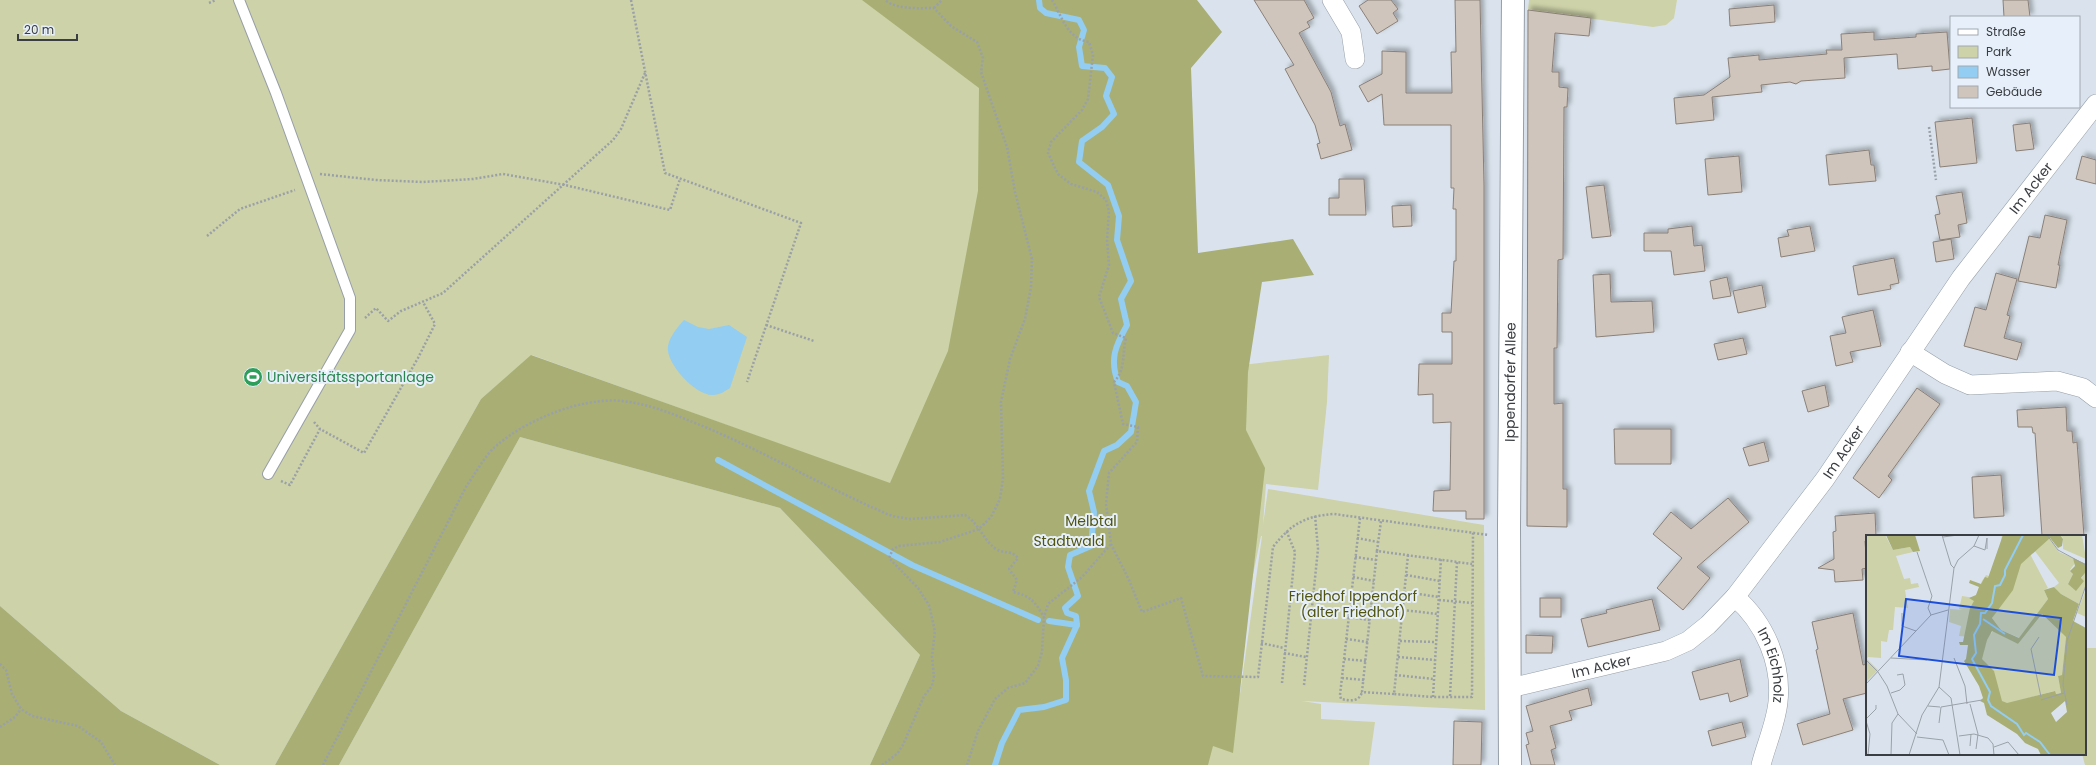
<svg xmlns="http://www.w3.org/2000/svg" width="2096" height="765" font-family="Poppins,sans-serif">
<defs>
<filter id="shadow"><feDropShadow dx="3.5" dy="-3.5" stdDeviation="2" flood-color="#0004"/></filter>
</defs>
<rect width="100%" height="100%" fill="#dae3ed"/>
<!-- green -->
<g fill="#cdd2a8" fill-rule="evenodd">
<path d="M0 0H1086L1174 373 1329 355 1327 402 1318 490 1266 484 1263 525 1268 489 1484 525 1485 710 1302 701 1321 704V719L1375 722 1369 765H872L942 662 923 411 890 484 532 355 481 399 275 765H220L121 711 0 606ZM1261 536H1262L1240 694 1239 643Z"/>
<path d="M1529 0H1677L1674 18 1666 25 1653 27 1528 10Z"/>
<path d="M520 437 780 508 920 655 870 765H339Z"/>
<path d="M2085 648H2096V765H2085L2082 754H2085Z"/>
</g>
<!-- forest -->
<g fill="#a8ae74">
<path d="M862 0H1197L1222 32 1191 68 1198 253 1293 239 1314 275 1262 282 1248 372 1246 430 1265 468 1233 753 1213 746 1208 765H870L920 655 780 508 520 437 339 765H275L481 399 531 355 890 483 948 351 978 191 979 88Z"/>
<path d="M0 606 121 711 220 765H0Z"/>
</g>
<!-- water -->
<path fill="#93cdf1" d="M684 320 698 327 709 329 729 325 747 337 730 388C725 391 720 395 713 395 696 396 665 363 668 346 670 336 677 328 684 320Z"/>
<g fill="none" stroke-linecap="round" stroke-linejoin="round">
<!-- stream -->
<g stroke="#93cdf1" stroke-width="6">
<path d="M718 460 912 565 1038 620"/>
<path d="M1049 621 1077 625"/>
<path d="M995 765 1002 743 1019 710 1044 707 1066 700V680L1062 658 1077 625 1076 616 1067 613 1065 608 1078 596 1068 567 1070 555 1091 546 1094 512 1089 491 1104 451 1117 445 1131 432 1136 402 1127 386 1118 382C1109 359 1116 345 1127 325L1121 299 1131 281 1117 240 1119 216 1108 185 1079 162 1082 141 1102 127 1114 114 1106 96 1112 77 1105 68 1082 66 1079 47 1084 30 1079 20 1046 13 1040 8 1039 0"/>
</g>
</g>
<!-- building -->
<g fill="#d0c5bd" stroke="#8a8078" filter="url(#shadow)">
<path d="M1254 0H1304L1314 18 1307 22 1310 27 1299 33 1331 92 1340 126 1345 124 1352 150 1321 159 1317 144 1320 143 1315 125 1285 69 1294 65Z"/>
<path d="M1368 0H1391L1398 9 1393 13 1398 21 1377 34 1359 6Z"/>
<path d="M1455 0H1480L1484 185V519H1466V511H1433L1434 491 1450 490 1451 422 1433 423V394L1418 395 1419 364H1452V332H1442V313H1451L1454 261H1456V209H1453L1454 188H1451V125H1384L1382 94 1368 102 1359 86 1382 74V51L1406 52V93H1452L1451 52H1456Z"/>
<path d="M2003 0H2028L2030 17H2004Z"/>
<path d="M1774 5 1775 22 1730 26 1729 9Z"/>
<path d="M1528 10 1591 18 1589 36 1555 33 1552 72H1559V87L1568 88 1567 107H1564L1563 259 1558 260 1557 348H1554V404L1563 403V489H1567V527L1527 526Z"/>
<path d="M1874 32V40L1916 37V34L1947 32 1950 69 1932 71V66L1898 69 1897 54 1844 58 1845 78 1801 81 1796 84 1790 82 1761 85 1762 92 1712 97 1714 120 1676 124 1674 98 1704 95 1730 77 1728 58 1759 55V60L1827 54 1826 50H1842L1841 34Z"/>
<path d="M1972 118 1977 163 1940 167 1935 122Z"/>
<path d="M2030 123 2034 149 2016 151 2013 125Z"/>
<path d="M1869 150 1871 165H1874L1876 181 1829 185 1826 155Z"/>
<path d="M1739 156 1742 192 1708 195 1705 159Z"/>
<path d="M2082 156 2096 160V184L2076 179Z"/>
<path d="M1339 179H1364L1366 215H1329V198H1339Z"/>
<path d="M1604 185 1611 236 1592 238 1586 187Z"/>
<path d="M1962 192 1967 223 1958 225 1960 237 1940 240 1935 215 1940 214 1936 196Z"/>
<path d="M1411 205 1412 226 1393 227 1392 206Z"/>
<path d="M2045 215 2067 220 2058 265H2060L2056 288 2018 281 2029 236 2040 238Z"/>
<path d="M1692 226 1694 246 1702 245 1705 271 1674 275 1671 251H1644V233H1668V229Z"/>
<path d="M1810 226 1815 251 1781 257 1778 238 1789 236 1787 230Z"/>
<path d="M1951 239 1954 259 1936 262 1933 242Z"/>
<path d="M1894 258 1899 283 1890 285 1891 289 1858 295 1853 266Z"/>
<path d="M1996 273 2017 279 2007 315 2010 316 2004 338 2022 343 2017 360 1964 346 1975 307 1986 310Z"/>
<path d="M1610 274 1611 302 1652 301 1654 332 1596 337 1593 275Z"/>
<path d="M1727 277 1731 296 1713 299 1710 281Z"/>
<path d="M1762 285 1766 307 1738 313 1733 291Z"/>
<path d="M1873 310 1881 346 1850 352 1853 362 1836 366 1830 336 1846 333 1842 317Z"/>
<path d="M1743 338 1747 354 1718 360 1714 344Z"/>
<path d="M1825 385 1829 406 1808 412 1802 391Z"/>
<path d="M1917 388 1940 404 1888 476 1892 480 1879 498 1853 478Z"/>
<path d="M2066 407 2067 431H2072L2073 443 2077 442 2084 536H2042L2035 433H2033L2032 427H2018L2017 410Z"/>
<path d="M1614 429H1671V464H1615Z"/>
<path d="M1764 442 1769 461 1749 466 1743 448Z"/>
<path d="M2001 475 2004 516 1974 518 1972 477Z"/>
<path d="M1728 498 1749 522 1697 567 1710 578 1683 610 1657 588 1682 558 1653 534 1671 512 1691 529Z"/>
<path d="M1875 513 1876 536H1867V541H1865L1867 568 1862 569 1863 580 1835 582 1834 570 1818 568 1834 559 1833 532 1836 531 1835 516Z"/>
<rect x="1540" y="598" width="21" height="19"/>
<path d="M1652 599 1660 630 1588 647 1581 619 1607 613 1606 610Z"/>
<path d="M1853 613 1863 665 1867 664V693L1843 699 1853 730 1803 745 1797 724 1830 714 1816 650 1818 649 1812 622Z"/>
<path d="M1526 635 1553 636 1552 653H1526Z"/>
<path d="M1740 659 1748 696 1730 702 1728 693 1700 700 1692 672Z"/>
<path d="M1588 688 1592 705 1569 711 1572 720 1550 726 1556 748 1551 750 1555 765H1531L1526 745 1529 744 1526 733 1533 731 1526 706Z"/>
<path d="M1454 721 1482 722 1481 765H1453Z"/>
<path d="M1742 722 1746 737 1712 746 1708 731Z"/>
</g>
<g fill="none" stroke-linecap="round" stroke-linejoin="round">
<defs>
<path id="service" d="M239 0 276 93 350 298V330L268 474"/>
<g id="minor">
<path d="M1332 0 1351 32 1355 59"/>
<path d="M1910 352 1945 374 1970 385 2057 381 2083 388 2096 398"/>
<path id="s1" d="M1735 597C1765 623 1782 663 1778 702 1776 723 1766 745 1761 765"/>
<path id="s2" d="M1510 688 1666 651 1688 641 1708 625 1735 597 1825 479 1961 278 2096 104"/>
</g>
<g id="tertiary">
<path id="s3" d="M1510 765 1509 527 1513 0"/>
</g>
</defs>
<!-- service casing -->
<use href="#service" stroke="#969ea7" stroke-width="12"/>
<!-- minor casing -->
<use href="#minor" stroke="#969ea7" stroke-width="20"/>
<!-- tertiary casing -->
<use href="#tertiary" stroke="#969ea7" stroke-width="24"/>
<!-- path -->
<g stroke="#9aa0a8" stroke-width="2.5" stroke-dasharray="2 2" stroke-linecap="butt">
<path d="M631 0 665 173 801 223 747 382"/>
<path d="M1052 0C1062 16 1067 39 1089 42L1093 55 1088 99 1082 110 1051 142 1048 153 1058 174 1071 184 1097 192 1106 200 1109 211 1107 240 1109 265 1099 297 1113 333 1126 338C1122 354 1126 369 1114 382L1123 424 1138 427 1137 442 1109 473 1106 504 1111 544 1129 580 1142 612 1181 598 1203 676 1258 677 1273 547C1291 524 1305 516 1334 514L1489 535"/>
<path d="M209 3 216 0"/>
<path d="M934 8 942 0"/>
<path d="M1929 127 1936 180"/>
<path d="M320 174 376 180 423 182 473 179 503 174 565 185 670 210 680 179"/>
<path d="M207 236 240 209 295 190"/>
<path d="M365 318 376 308 388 321 401 311 443 293 613 140 621 129 645 73"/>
<path d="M766 325 814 341"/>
<path d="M314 422 320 429"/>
<path d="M281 481 290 485 320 429 364 453 418 358 435 324 423 302"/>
<path d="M1360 518 1340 695 1341 699C1351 701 1359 702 1362 692"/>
<path d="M1357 538 1378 542"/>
<path d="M1377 551 1381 521"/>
<path d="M1408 555 1394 694 1433 697H1472L1473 532"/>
<path d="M1355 557 1376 560"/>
<path d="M1406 575 1440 581"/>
<path d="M1353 577 1374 581"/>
<path d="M1404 592 1439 597"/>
<path d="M1350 598 1372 601"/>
<path d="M1439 600 1472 603"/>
<path d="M1403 610 1438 614"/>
<path d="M1348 617 1370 620"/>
<path d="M1346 639 1368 642"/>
<path d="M1400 641 1436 642"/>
<path d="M1261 643 1284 648"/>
<path d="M1284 653 1306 657"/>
<path d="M1398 657 1435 660"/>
<path d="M1344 659 1366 661"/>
<path d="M0 664 6 670 12 694 21 709 32 716 78 726 101 742 115 765"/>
<path d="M1395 675 1434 679"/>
<path d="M1342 678 1364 680"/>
<path d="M1282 683 1295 552 1286 530"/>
<path d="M1304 685 1318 549 1315 515"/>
<path d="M1394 694 1362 692 1377 551 1472 564"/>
<path d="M1450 696 1457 562"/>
<path d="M1433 697 1441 559"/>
<path d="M0 727 15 717 21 709"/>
<path d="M323 765 467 485C476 473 485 455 496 446 526 420 581 397 622 401 651 404 678 416 705 427 769 454 828 489 892 516L910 519 965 515C979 523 982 539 996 549 1004 554 1012 550 1018 558L1009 569 1017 580 1013 592C1031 596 1035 602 1044 617"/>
<path d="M882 765 897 754 903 745 924 696 932 686 934 676 932 657 935 631 929 605 918 588 889 558 893 549 899 546 940 542 979 529 991 517 1000 499 1003 478 1001 402 1010 359 1025 319 1031 287 1032 259 1015 192 1007 147 981 72 983 58 977 42 951 26 934 8C919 8 897 10 885 0"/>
<path d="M967 765 978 731 995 699 1008 688 1025 683 1038 666 1042 652 1044 617 1048 604 1082 577 1111 544"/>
</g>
<!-- service -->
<use href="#service" stroke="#fff" stroke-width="10"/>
<!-- minor -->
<use href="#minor" stroke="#fff" stroke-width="19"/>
<!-- tertiary -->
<use href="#tertiary" stroke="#fff" stroke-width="22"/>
</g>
<!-- icons -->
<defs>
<symbol id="stadium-disc" viewBox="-11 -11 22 22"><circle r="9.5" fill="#2e9e5b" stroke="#e7f0fa"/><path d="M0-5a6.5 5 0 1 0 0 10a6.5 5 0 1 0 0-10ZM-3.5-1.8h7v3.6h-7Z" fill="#fff"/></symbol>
</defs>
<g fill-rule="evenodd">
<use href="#stadium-disc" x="242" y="366" width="22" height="22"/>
</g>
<g text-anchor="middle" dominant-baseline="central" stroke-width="4" stroke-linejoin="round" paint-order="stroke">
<!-- street labels -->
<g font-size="14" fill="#3a3d41" stroke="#e7f0fa">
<text stroke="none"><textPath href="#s2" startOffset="754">Im Acker</textPath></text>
<text stroke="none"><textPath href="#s3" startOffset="383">Ippendorfer Allee</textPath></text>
<text stroke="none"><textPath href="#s2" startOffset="430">Im Acker</textPath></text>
<text stroke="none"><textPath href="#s2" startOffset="94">Im Acker</textPath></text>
<text stroke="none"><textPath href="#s1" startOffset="80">Im Eichholz</textPath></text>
</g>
<!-- leisure labels -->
<g font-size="14" fill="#27864d" stroke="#e7f0fa" text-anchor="start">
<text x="267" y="377">Universitätssportanlage</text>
</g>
<!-- park labels -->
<g font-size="14" fill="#505410" stroke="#e7f0fa">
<text x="1091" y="521">Melbtal</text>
<text x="1069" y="541">Stadtwald</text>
<text x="1353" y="596">Friedhof Ippendorf<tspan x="1353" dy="16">(alter Friedhof)</tspan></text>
</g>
</g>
<!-- overview -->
<g transform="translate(1866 535)">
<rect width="220" height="220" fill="#dae3ed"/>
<path d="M0 0H19L27 15 44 12 47 17 30 21 38 44 44 43 45 49 52 48 53 52 39 55 42 73 29 72 27 95H23L21 107 15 106V123L2 122 1 124 12 135 0 147ZM136 0H171L175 10 183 3 193 17 207 23 209 28 204 35 207 39 202 49 218 46 215 44 220 36V50L213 69 195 59 188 52 193 48 162 7 159 24 164 19 182 53 178 55 182 64 154 103 135 95 126 83 129 78 124 82 125 99 127 96 152 109 176 79 200 102 196 140 192 141 195 158 189 159 188 156 144 168 155 175 123 161 104 102 93 101 95 91 83 87 84 74 97 75 93 74 96 61 109 63 116 46 120 40 123 41 133 19ZM194 0H216L220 24 197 14V3ZM220 54V82L211 78Z" fill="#cdd2a8"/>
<path d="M20 0H49L54 16 47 17 44 12 27 15ZM137 0H194L197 4 196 11 192 13 184 3 155 29 147 55 126 83 135 95 153 103 182 64 178 55 188 52 195 59 213 69 207 86 220 93V220H175L172 214 159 208 151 199 121 180 118 168 114 166 117 163 113 151 98 126 100 124 102 110H94L93 107H97L104 73 108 66 103 63 110 60 113 52 103 48 104 45 115 49 119 42 122 43ZM176 79 200 102 196 140 192 141 195 158 190 159 189 156 141 168 136 166 128 136 116 124 121 105 126 96 152 109ZM199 166 201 177 190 187 185 178ZM207 23 220 29 219 38 215 43 218 46 210 56 202 49 207 39 204 36 209 31Z" fill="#a8ae74" fill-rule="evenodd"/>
<path fill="none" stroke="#93cdf1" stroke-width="2" d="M157 0 139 35V40L134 50 129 51 126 68 119 78H115L114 89 108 100 110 118 106 124 124 157 122 165 125 171 151 189 158 200 160 198 174 207 184 220M117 84 139 99"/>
<path fill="none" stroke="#9aa1a8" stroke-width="1" d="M76 0 85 30 88 33M181 0 192 15 220 30M77 2 92 0M108 11 119 15 121 3V14M51 17 66 61 62 73 65 80M36 78V91L50 96M173 102 165 114 175 162M25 123 61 125M88 123 99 151 101 169M0 125 12 137 21 151 32 179 51 199M0 149 65 80 82 75M73 152 85 163 94 220M25 158 34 155 39 150 37 139 31 140M175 165 198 158M104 169 112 199M201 170 197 150 201 106 220 50M62 171 74 172M0 184 10 174V170M0 186 4 199 2 220M73 188 75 172 116 165M93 201 108 199 122 203 127 209 128 220M51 202 77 205 83 220M104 211 105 199M128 212 142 207 153 220M110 214 112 199M25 220 26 188 32 179M43 220 56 180 73 152 88 33 92 25 108 11 113 0M85 220H103"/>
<path fill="#1d4ed8" fill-opacity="0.15" stroke="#1d4ed8" stroke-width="2" d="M40 64 195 83 188 140 33 121Z"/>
<rect width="220" height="220" fill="none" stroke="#3a3d41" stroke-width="2"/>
</g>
<!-- legend -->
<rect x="1950" y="16" width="130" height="92" fill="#e7f0fa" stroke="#a2a8b0"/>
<rect x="1958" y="29" width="20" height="6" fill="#ffffff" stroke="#a2a8b0"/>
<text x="1986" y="36" font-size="12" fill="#3a3d41">Straße</text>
<rect x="1958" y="46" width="20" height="12" fill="#cdd2a8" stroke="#a2a8b0"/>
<text x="1986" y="56" font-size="12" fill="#3a3d41">Park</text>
<rect x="1958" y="66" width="20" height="12" fill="#93cdf1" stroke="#a2a8b0"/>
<text x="1986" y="76" font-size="12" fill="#3a3d41">Wasser</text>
<rect x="1958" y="86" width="20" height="12" fill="#d0c5bd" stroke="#a2a8b0"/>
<text x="1986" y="96" font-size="12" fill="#3a3d41">Gebäude</text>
<!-- scale -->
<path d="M18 34v6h59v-6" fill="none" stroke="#3a3d41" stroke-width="2"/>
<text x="24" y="34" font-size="12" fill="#3a3d41" stroke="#e7f0fa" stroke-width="3" paint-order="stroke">20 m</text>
</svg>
